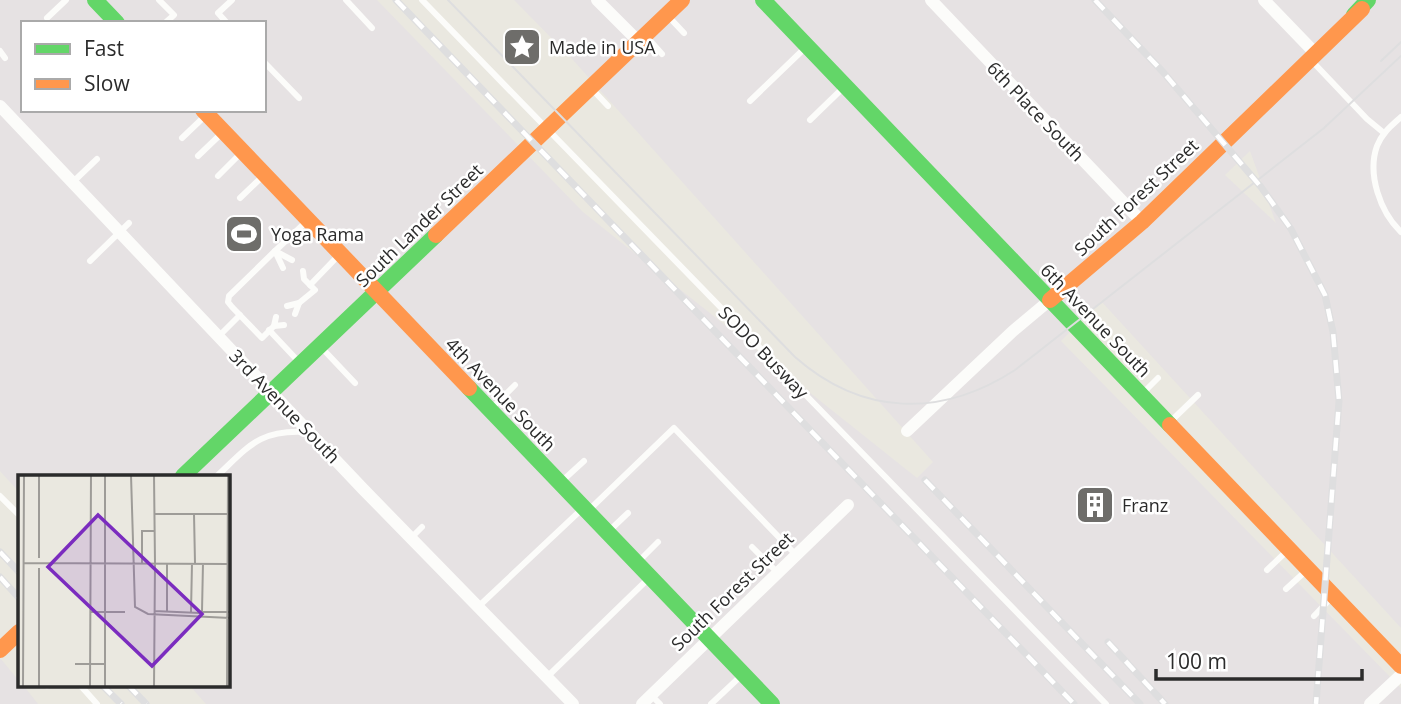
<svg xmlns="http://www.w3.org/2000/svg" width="1401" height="704" font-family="'Open Sans',sans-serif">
<rect width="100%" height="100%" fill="#eae8e0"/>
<!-- industrial -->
<g fill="#e6e2e3" fill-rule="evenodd">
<path d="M0 0H377L583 212 917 478 933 462 573 60 514 0H1401V628L1101 301 1061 341 1401 688V704H206L189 685H228V476H19V492L0 471ZM23 23H264V110H23ZM1250 151 1276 223 1225 175Z"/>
<path d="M0 658 19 681V685H23L38 704H0Z"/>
</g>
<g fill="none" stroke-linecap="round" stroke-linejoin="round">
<!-- lane -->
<g stroke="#fcfcfa" stroke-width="6">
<path d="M159 0 174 15 165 23"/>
<path d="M346 0 372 28"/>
<path d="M422 0 1106 704"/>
<path d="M668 16 684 33"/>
<path d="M47 18 66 0"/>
<path d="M227 23 218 13 232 0"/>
<path d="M645 35 662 54"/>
<path d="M0 51 5 58"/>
<path d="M1311 60 1367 119 1384 133"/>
<path d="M264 62 299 98"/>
<path d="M592 89 608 106"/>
<path d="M750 101 806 47"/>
<path d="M1401 117C1391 126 1382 133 1377 146 1367 174 1380 212 1401 232"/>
<path d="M810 120 844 87"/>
<path d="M182 138 205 116"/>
<path d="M198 156 222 133"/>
<path d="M218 176 241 153"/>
<path d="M73 182 97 159"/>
<path d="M240 198 264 175"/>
<path d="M90 261 129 223"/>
<path d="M283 268 275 251 307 221"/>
<path d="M310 285 338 256"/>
<path d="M287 306 299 303 315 290 304 279 303 271"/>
<path d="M295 314 299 303"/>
<path d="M276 317 274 326 284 325"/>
<path d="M274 326 262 338 232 307 228 302 229 296 275 251 292 260"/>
<path d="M269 330 299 362"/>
<path d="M219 336 240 315"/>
<path d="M320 346 355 383"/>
<path d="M1142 394 1158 378"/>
<path d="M491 409 515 385"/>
<path d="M1170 422 1198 395"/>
<path d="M217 476C249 446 260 429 307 432"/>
<path d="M561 482 584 461"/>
<path d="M0 496 19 515"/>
<path d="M589 510 674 428 796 555"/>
<path d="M609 531 628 513"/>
<path d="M411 538 422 527"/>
<path d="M752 547 778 573"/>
<path d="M638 562 658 542"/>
<path d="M1267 570 1289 549"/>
<path d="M1286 589 1308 569"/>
<path d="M479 606 582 509"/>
<path d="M1314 616 1332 597"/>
<path d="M547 677 649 578"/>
<path d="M80 685 97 704"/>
<path d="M47 686 48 685"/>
<path d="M651 695 660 704"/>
<path d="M711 704 743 674"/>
</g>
<!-- street -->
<g stroke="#fcfcfa" stroke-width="12">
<path d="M597 0 638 41"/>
<path d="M931 0 1142 222"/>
<path d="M1264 0 1315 53"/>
<path d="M0 106 363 489 573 704"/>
<path d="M907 431 1013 331 1050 300"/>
<path d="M642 704 848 505"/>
<path d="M1370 704 1401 675"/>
</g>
<!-- fast -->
<g stroke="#63d668" stroke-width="16">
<path d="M95 0 117 23"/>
<path d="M763 0 1170 425"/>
<path d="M1354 15 1368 0"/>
<path d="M469 388 772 704"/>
<path d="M183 476 436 235"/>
</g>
<!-- slow -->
<g stroke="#ff974d" stroke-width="16">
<path d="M203 110 469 388"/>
<path d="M436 235 682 0"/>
<path d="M1050 300 1142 222 1362 9"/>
<path d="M1170 425 1401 666"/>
<path d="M0 650 19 632"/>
</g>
<!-- tram -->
<g stroke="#dededf" stroke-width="2">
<path d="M448 0 795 357C862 416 941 418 1015 370L1324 128 1401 56"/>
<path d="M1381 61 1401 42"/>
</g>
<defs>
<g id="rail">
<path d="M396 0 1074 704"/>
<path d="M1095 0 1163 72 1261 187 1291 229 1325 295 1333 332 1339 401 1316 704"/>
<path d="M925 480 1140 704"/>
<path d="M0 552 19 572"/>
<path d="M0 577 19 598"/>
<path d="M1108 642 1165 704"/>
<path d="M102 685 121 704"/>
<path d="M128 685 146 704"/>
</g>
</defs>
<!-- rail casing -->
<use href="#rail" stroke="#dededf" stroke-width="7"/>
<!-- rail -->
<use href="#rail" stroke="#fff" stroke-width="4.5" stroke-dasharray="13" stroke-linecap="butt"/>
</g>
<!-- icons -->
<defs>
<symbol id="sight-square" viewBox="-11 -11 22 22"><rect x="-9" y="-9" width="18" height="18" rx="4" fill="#6e6d6a" stroke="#fff"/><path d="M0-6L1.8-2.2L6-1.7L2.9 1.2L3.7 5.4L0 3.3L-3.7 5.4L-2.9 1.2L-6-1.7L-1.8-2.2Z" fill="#fff"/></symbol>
<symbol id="stadium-square" viewBox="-11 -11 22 22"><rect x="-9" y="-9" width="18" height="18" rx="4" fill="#6e6d6a" stroke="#fff"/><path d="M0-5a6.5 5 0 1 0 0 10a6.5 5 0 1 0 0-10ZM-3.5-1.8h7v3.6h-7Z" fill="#fff"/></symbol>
<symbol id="building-square" viewBox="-11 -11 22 22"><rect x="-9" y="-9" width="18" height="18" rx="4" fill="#6e6d6a" stroke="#fff"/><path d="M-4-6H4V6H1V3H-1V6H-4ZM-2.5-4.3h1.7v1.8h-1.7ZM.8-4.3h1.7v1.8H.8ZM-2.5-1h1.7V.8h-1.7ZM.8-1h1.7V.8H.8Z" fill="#fff"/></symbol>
</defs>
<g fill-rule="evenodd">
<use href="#sight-square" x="500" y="25" width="44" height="44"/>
<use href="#stadium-square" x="222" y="212" width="44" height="44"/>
<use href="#building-square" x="1073" y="483" width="44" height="44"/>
</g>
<g text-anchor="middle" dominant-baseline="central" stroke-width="5" stroke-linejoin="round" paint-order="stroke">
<!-- poi labels -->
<g font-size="18" fill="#2b2b2b" stroke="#fff" text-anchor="start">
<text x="549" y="47">Made in USA</text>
<text x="271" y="234">Yoga Rama</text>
<text x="1122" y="505">Franz</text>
</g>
<!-- street labels -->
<g font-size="18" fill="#2b2b2b" stroke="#fff">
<text transform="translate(1036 111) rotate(46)">6th Place South</text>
<text transform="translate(1136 197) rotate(-43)">South Forest Street</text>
<text transform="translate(419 225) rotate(-44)">South Lander Street</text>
<text transform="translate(1096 320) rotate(46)">6th Avenue South</text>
<text transform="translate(764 352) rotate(46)">SODO Busway</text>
<text transform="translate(501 394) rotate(46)">4th Avenue South</text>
<text transform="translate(285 406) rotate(46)">3rd Avenue South</text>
<text transform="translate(732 591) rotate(-44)">South Forest Street</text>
</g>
</g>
<!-- overview -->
<g transform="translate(18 475)">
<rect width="212" height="212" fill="#eae8e0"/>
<path fill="none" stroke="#9e9c98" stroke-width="2" d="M21 0V83M87 0V212M113 0 117 132 130 139 212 143M136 0 137 88M137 39H211M176 39 177 88M6 88 210 89M124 88V56H137M21 93V212M136 136 182 138M184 136 185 88M73 137H107M149 137V88M173 137 174 88M179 137H212M57 189H87M5 212 6 0M72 212 73 0M136 212 137 88M209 212 210 0"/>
<path fill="#7b2cbf" fill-opacity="0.15" stroke="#7b2cbf" stroke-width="3.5" d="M80 40 184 139 134 191 30 92Z"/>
<rect width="212" height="212" fill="none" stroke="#2b2b2b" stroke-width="3.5"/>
</g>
<!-- legend -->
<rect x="21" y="21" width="245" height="91" fill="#ffffff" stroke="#aaaaaa" stroke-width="2"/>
<rect x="35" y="44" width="35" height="10" fill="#63d668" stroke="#aaaaaa" stroke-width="2"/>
<text x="84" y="56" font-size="21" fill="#2b2b2b">Fast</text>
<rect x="35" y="79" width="35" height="10" fill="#ff974d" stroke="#aaaaaa" stroke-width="2"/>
<text x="84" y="91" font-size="21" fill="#2b2b2b">Slow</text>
<!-- scale -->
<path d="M1156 669v10h206v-10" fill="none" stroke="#2b2b2b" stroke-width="3.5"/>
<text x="1166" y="669" font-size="21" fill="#2b2b2b" stroke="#ffffff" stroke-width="5" paint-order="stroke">100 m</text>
</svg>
